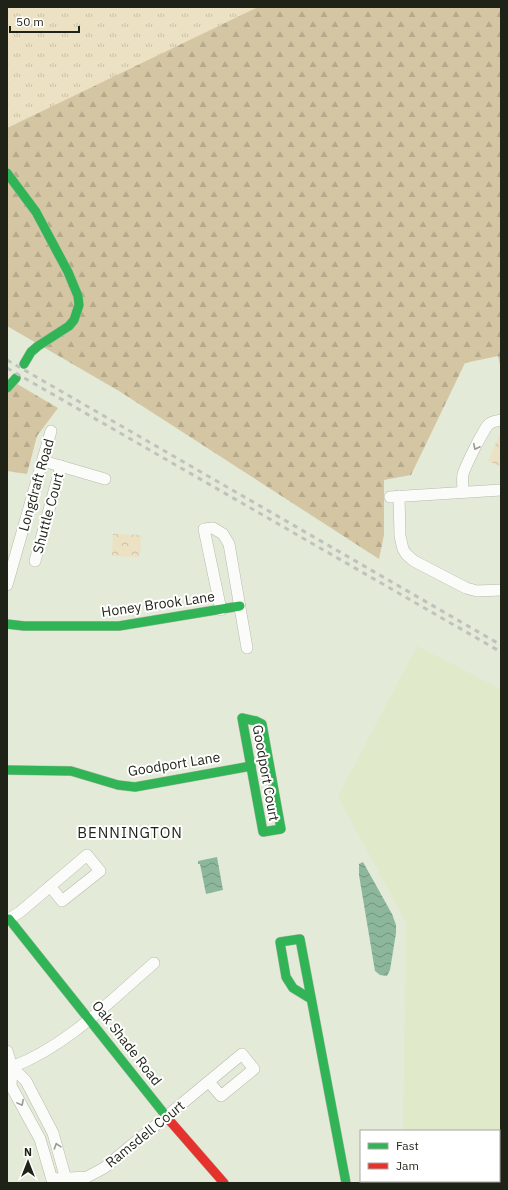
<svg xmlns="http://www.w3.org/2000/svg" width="508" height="1190" font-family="'IBM Plex Sans',sans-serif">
<defs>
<pattern id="grass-tufts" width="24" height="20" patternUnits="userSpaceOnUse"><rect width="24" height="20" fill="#ece1c3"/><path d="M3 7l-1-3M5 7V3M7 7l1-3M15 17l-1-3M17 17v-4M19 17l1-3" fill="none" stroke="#cac1a7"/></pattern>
<pattern id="forest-firs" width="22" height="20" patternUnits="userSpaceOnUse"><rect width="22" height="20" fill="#d5c6a3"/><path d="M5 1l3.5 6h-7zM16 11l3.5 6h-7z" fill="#b6aa8c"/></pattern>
<pattern id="park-crowns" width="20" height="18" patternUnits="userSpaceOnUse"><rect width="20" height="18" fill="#ece1c3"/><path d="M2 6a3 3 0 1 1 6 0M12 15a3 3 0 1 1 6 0" fill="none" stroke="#cac1a7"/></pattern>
<pattern id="water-waves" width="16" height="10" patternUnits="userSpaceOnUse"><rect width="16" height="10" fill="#8db79c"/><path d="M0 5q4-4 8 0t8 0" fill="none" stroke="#73947e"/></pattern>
</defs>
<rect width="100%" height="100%" fill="#e4ead8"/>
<!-- built -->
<path fill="#e0e9ca" d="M417 646 501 689V1183H427L426 1181H499V1131H405L403 1125 406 922 338 797Z"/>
<!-- grass -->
<path fill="url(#grass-tufts)" d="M7 7H259L7 128Z"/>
<!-- forest -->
<g fill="url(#forest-firs)">
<path d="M258 7H501V370L498 356 465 363 411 475 384 480V535L379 559 119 391 7 326V128Z"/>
<path d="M7 378 58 408 37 436 27 474 7 471Z"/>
</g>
<!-- park -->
<g fill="url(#park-crowns)">
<path d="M499 436 501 437V467L488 461Z"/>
<path d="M113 534 141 535 140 557 112 556Z"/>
</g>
<!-- water -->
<g fill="url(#water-waves)">
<path d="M217 857 223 890 206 894 200 864H198V861Z"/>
<path d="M363 862 392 914 396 925V933L390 970 387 976 380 975 375 971 359 875V864Z"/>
</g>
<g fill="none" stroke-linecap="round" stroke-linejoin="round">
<defs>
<g id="street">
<path d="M43 461 105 479"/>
<path d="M463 492C463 486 462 480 463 474 466 465 483 430 489 424 493 421 497 421 501 420"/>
<path d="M399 496 400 536 403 549 406 554 414 561 466 588 477 591 501 590"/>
<path d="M390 497 501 490"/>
<path d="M35 561 61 466"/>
<path d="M7 585 51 431"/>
<path d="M221 610 204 529 213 528 223 534 229 544 247 648"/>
<path d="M7 920 20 912 87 855 100 871 62 901 50 886"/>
<path d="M7 1051 12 1067 11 1086 40 1139 53 1183"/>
<path d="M12 1067C67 1046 110 1001 154 963"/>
<path d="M12 1067 26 1081 53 1133 67 1183"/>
<path d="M52 1179 87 1177 104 1168 242 1054 254 1069 221 1096 209 1082"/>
</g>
<g id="fast">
<path d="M7 173 36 212 68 272 78 296 79 305 74 320 69 326 38 346 31 352 24 364"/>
<path d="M7 388 16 378"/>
<path d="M7 624 24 626H119L240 606"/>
<path d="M242 718 256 721 262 724 281 829 263 832Z"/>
<path d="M7 770 71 771 118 785 135 787 251 766"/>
<path d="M9 919 170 1121"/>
<path d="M311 999 293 988 286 977 280 942 300 939 346 1183"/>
</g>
<path id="jam" d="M170 1121 224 1183"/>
</defs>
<!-- street casing -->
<use href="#street" stroke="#b5baab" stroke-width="12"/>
<!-- fast casing -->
<use href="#fast" stroke="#b5baab" stroke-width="10"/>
<!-- jam casing -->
<use href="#jam" stroke="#b5baab" stroke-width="10"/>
<!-- street -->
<use href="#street" stroke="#fbfcf9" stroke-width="11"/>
<!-- fast -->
<use href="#fast" stroke="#30b455" stroke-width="9"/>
<!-- jam -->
<use href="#jam" stroke="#e5322d" stroke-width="9"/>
<!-- rail -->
<g stroke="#c0c2bd" stroke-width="3" stroke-dasharray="5 5" stroke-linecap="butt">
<path d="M7 360 501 645"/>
<path d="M7 368 501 652"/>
</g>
</g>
<!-- one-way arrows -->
<defs><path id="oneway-chevron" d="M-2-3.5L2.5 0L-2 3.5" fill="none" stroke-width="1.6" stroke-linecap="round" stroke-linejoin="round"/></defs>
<g stroke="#989a93">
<use href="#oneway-chevron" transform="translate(476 447) rotate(116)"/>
<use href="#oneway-chevron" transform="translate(21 1103) rotate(62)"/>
<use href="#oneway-chevron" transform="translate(57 1146) rotate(-108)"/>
</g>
<g text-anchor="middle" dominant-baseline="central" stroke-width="4" stroke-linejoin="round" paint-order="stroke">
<!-- street labels -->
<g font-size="14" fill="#1f2216" stroke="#fff">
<text transform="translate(36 485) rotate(-74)">Longdraft Road</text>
<text transform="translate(48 513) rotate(-75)">Shuttle Court</text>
<text transform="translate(158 604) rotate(-8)">Honey Brook Lane</text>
<text transform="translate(174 764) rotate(-9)">Goodport Lane</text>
<text transform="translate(266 773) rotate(80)">Goodport Court</text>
<text transform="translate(127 1043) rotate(52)">Oak Shade Road</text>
<text transform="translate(145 1134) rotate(-39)">Ramsdell Court</text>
</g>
<!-- neighbourhood labels -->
<g font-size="15" letter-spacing="1" fill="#1f2216" stroke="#fff">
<text x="130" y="832">BENNINGTON</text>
</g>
</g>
<!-- border -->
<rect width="508" height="1190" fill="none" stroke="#1f2216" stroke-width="16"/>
<!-- legend -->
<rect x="360" y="1130" width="140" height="52" fill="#ffffff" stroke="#a5a7a2"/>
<rect x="368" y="1143" width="20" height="6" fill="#30b455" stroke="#a5a7a2"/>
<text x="396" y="1150" font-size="12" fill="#1f2216">Fast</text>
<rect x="368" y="1163" width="20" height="6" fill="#e5322d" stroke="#a5a7a2"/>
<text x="396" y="1170" font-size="12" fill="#1f2216">Jam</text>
<!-- north arrow -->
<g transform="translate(28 1162)" stroke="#ffffff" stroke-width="3" paint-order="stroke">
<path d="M0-3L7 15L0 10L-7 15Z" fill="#1f2216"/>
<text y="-6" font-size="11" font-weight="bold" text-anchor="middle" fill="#1f2216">N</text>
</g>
<!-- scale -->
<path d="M10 26v6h69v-6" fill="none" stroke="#1f2216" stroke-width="2"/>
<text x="16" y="26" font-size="12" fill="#1f2216" stroke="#ffffff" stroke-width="3" paint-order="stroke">50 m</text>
</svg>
